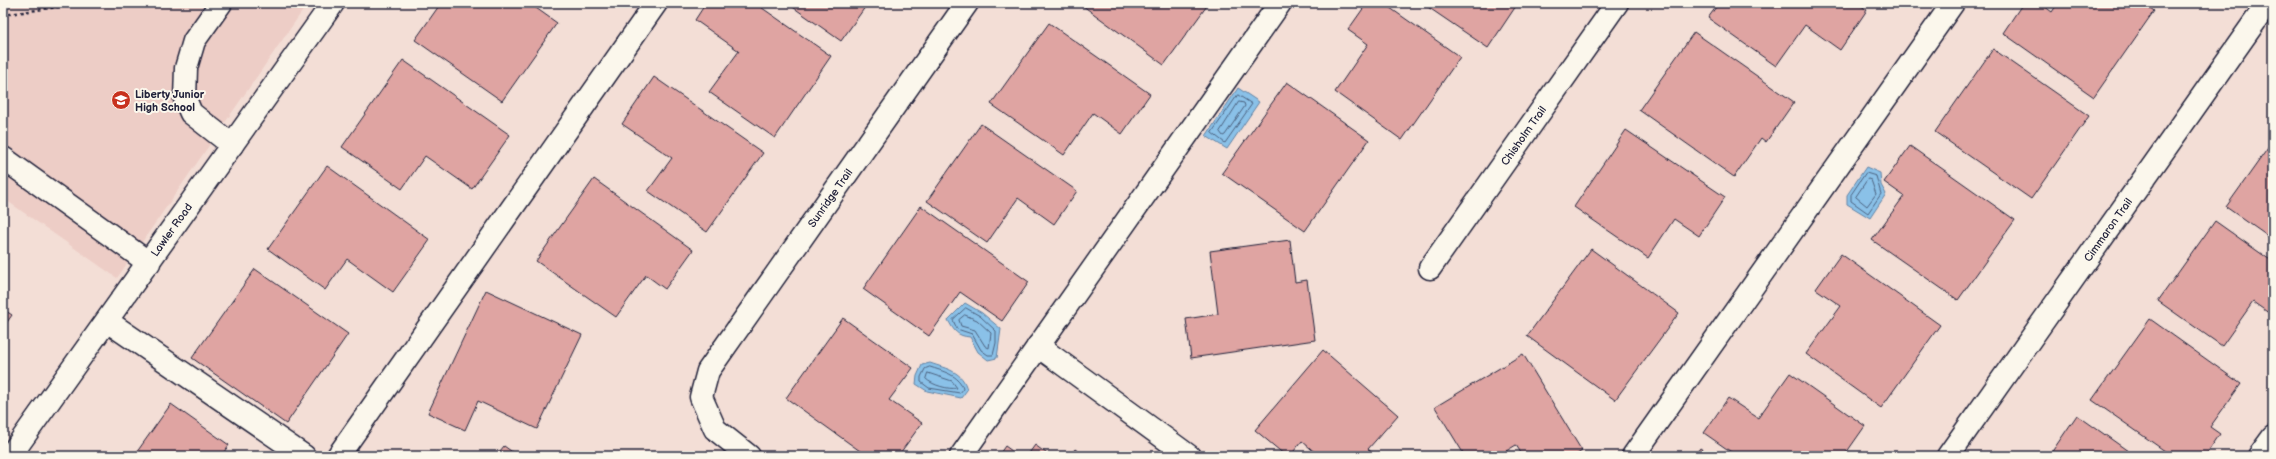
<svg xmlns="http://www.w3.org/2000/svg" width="2276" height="459" font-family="'Balsamiq Sans',sans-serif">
<rect width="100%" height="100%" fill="#f3ded6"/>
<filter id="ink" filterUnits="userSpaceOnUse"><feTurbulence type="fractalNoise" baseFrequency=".025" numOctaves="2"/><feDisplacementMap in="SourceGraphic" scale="8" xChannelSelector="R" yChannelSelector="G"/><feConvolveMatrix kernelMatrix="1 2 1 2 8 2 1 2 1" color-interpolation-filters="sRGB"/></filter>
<g filter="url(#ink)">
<!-- built -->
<path fill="#edcdc6" d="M3 3H308L117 278 3 198Z"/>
<!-- water -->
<g fill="#8ac1e8" stroke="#6081a3">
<path d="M1238 88 1259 102 1227 149 1206 136Z"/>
<path d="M1866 167 1880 173 1881 185 1886 194 1870 218 1847 204V195Z"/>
<path d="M965 303 982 313 1001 329 997 358 988 360 978 352 970 337C957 336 954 331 948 320Z"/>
<path d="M930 363C947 369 963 371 967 390L961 398 927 391 916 384 917 376 922 365Z"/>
</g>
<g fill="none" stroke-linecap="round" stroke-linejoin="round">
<!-- shore -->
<g stroke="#4c6280" stroke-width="1">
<path d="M1238 95 1252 104 1225 143 1212 133Z"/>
<path d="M1239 102 1244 103 1245 106 1225 135 1223 136 1220 132Z"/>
<path d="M1866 173 1876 176 1881 194 1868 213 1851 201V195Z"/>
<path d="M1868 179 1871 180 1876 194 1867 206 1856 197Z"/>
<path d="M966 308 980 316 996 331V343L993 355H988L981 350 972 334 957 329 953 320Z"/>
<path d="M965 315 977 320 991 333 989 348 985 346 975 330 961 326 959 320Z"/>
<path d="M930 367C942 371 960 375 963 389L960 393 929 388 921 382V377L925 369Z"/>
<path d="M928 373 952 381 957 388C949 390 932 385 926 379Z"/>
</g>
</g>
<!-- building -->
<g fill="#dfa4a2" stroke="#22223b">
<path d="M441 3H529L557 23 502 101 415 40Z"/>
<path d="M706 3H755L831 56 775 138 709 92 739 51 695 20Z"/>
<path d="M787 3H868L841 41Z"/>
<path d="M1079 3H1209L1164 65Z"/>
<path d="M1367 3H1383L1460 57 1402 140 1335 92 1368 44 1348 30Z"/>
<path d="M1422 3H1518L1488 48Z"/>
<path d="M1719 3H1857L1867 10 1840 50 1805 25 1776 66 1708 18Z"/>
<path d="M2023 3H2040L2052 12 2058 3H2144L2154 11 2094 97 2003 33Z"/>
<path d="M1049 23 1150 94 1122 134 1093 113 1064 155 991 104Z"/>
<path d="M1694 32 1794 102 1766 142 1761 138 1734 177 1639 110Z"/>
<path d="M1993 49 2089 116 2031 199 1935 132Z"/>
<path d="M403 60 510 135 472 189 425 156 402 189 342 147Z"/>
<path d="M654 77 763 153 707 232 648 191 672 158 622 124Z"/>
<path d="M1287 82 1369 140 1305 231 1222 173Z"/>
<path d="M981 124 1077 191 1054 224 1018 198 987 243 927 201Z"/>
<path d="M1626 130 1725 197 1699 236 1674 219 1648 258 1574 207Z"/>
<path d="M2273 141V240L2226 207Z"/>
<path d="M1910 146 2015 220 1958 300 1872 240 1904 196 1884 182Z"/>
<path d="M327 166 430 240 393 292 347 259 325 290 268 249Z"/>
<path d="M594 179 693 250 665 289 646 275 616 317 536 261Z"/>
<path d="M921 206 1029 282 1002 321 960 292 929 336 863 289Z"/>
<path d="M2215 221 2273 262V316L2253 302 2222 346 2158 301Z"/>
<path d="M1290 240 1295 282 1307 280 1315 340 1191 358 1186 319 1218 314 1210 251Z"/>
<path d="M1591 249 1679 313 1615 400 1527 336Z"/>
<path d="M1841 254 1940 325 1881 408 1806 354 1841 306 1816 289Z"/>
<path d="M255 269 348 334 286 424 192 358Z"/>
<path d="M486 290 582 335 537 429 478 401 465 430 428 413Z"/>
<path d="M3 309 12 315 3 328Z"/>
<path d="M843 318 913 368 889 400 922 423 898 456H867L786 398Z"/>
<path d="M2150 319 2241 384 2210 427 2220 434 2205 456H2172L2092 400Z"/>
<path d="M1323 350 1398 415 1368 449 1376 456H1319L1302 441 1290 456H1286L1255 430Z"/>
<path d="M1523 354 1582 451 1574 456H1523L1516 445 1498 456H1465L1435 407Z"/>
<path d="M1790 373 1865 426 1844 456H1737L1704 433 1728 398 1758 418Z"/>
<path d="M171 404 229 445 221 456H134Z"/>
<path d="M2077 415 2135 456H2049Z"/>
<path d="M1035 445 1050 456H1027Z"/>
<path d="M504 446 518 456H496Z"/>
<path d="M1005 446 1019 456H998Z"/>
<path d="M1700 448 1712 456H1694Z"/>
<path d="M1075 449 1085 456H1070Z"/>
</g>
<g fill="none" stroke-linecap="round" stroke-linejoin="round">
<defs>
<g id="minor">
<path d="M221 3 194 41 186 68 185 99 191 113 232 145"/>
<path d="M3 158 149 263"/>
<path id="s1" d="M1430 268 1617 3"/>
<path d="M107 321 304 456"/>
<path d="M1038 346 1189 456"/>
<path id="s2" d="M10 456 333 3"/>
<path d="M338 456 656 3"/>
<path id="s3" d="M749 456 715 429 701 397 708 371 967 3"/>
<path d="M961 456 1280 3"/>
<path d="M1633 456 1953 3"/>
<path id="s4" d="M1948 456 2268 3"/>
<path d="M2259 456 2273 437"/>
</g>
</defs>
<!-- minor casing -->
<use href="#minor" stroke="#22223b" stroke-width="25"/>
<!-- path -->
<path stroke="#22223b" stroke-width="2.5" stroke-dasharray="3 3" stroke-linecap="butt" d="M3 15 84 3"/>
<!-- minor -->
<use href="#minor" stroke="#fbf7ec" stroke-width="22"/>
</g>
</g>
<!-- icons -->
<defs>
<symbol id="school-disc" viewBox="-11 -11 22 22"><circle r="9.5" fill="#c8321e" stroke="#fbf7ec"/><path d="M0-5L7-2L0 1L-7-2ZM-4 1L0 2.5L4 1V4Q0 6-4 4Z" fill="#fff"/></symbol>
</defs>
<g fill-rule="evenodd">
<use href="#school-disc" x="110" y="89" width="22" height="22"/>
</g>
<g text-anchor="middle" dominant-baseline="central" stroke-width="4" stroke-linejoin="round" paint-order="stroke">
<!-- poi labels -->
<g font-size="11" font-weight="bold" fill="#22223b" stroke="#fbf7ec" text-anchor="start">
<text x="135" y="94">Liberty Junior<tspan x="135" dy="13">High School</tspan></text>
</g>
<!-- street labels -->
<g font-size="11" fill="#22223b" stroke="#fbf7ec">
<text stroke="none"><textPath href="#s1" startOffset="162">Chisholm Trail</textPath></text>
<text stroke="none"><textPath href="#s3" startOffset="317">Sunridge Trail</textPath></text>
<text stroke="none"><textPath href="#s2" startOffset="278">Lawler Road</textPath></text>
<text stroke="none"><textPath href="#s4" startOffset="277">Cimmaron Trail</textPath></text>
</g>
</g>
<!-- margin -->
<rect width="2276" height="459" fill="none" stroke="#fbf7ec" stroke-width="16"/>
<rect x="8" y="8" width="2260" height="443" fill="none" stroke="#22223b" stroke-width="1.5" filter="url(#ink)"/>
</svg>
